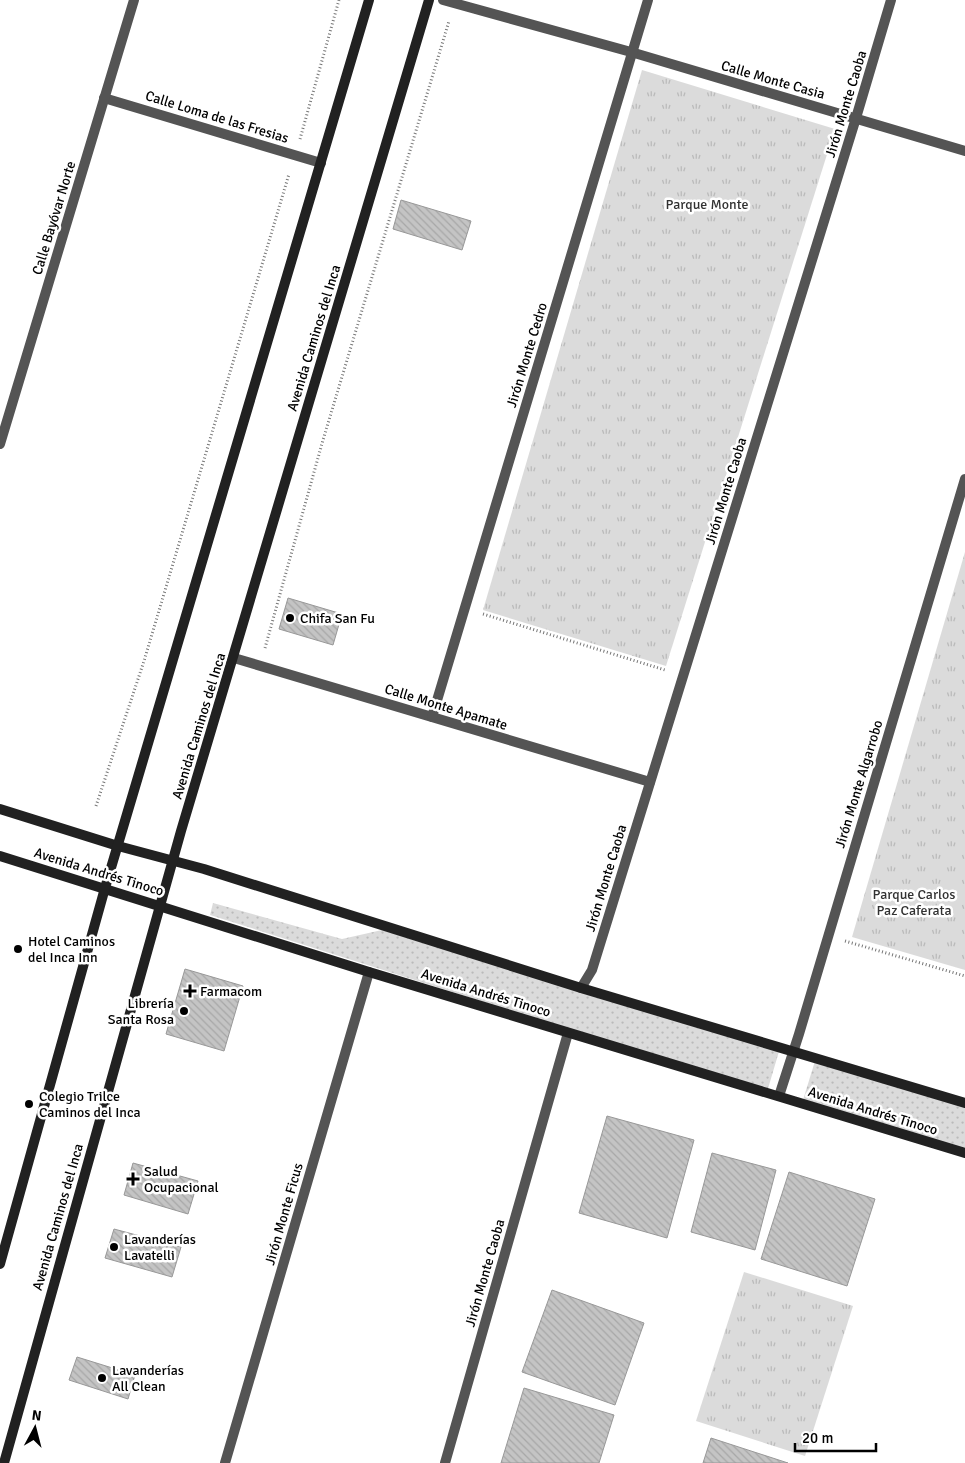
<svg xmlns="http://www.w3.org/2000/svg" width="965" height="1463" font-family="Signika,sans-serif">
<defs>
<pattern id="grass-dots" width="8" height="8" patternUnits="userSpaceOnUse" patternTransform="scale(1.25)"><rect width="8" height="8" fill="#dbdbdb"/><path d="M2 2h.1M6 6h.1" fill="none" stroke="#bababa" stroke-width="1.8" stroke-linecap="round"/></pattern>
<pattern id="park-tufts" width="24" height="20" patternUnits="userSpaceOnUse" patternTransform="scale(1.25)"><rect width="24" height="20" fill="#dbdbdb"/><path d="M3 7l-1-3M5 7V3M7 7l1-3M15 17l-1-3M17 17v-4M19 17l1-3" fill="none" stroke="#bababa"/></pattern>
<pattern id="building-back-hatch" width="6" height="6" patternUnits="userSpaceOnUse" patternTransform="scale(1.25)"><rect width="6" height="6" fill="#c4c4c4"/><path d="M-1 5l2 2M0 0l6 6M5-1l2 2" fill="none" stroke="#a7a7a7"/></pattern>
</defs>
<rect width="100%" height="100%" fill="#fff"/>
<!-- grass -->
<g fill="url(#grass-dots)">
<path d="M213 903 342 939 382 930 780 1048 767 1092 210 915Z"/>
<path d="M815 1061 965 1106V1149L803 1100Z"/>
</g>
<!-- park -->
<g fill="url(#park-tufts)">
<path d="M642 70 835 129 666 666 483 610Z"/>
<path d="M965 552V970L852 937Z"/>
<path d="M744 1272 853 1306 805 1456 696 1421Z"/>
</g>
<!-- building -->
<g fill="url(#building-back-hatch)" stroke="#989898">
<path d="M401 200 471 221 462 250 393 229Z"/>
<path d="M288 598 342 614 333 645 279 629Z"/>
<path d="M185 969 243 986 224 1051 166 1034Z"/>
<path d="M607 1116 694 1140 667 1238 579 1213Z"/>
<path d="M712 1153 776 1170 755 1250 691 1232Z"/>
<path d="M133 1163 198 1181 188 1214 124 1195Z"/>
<path d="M789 1172 875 1199 847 1286 761 1259Z"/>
<path d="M114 1229 181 1247 172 1277 105 1258Z"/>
<path d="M552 1290 644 1323 615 1405 522 1372Z"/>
<path d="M77 1357 135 1375 128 1399 69 1380Z"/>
<path d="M524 1388 614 1415 599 1463H501Z"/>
<path d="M711 1438 788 1463H703Z"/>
</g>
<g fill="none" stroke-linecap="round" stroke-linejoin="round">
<!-- path -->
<g stroke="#767676" stroke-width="3" stroke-dasharray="1 2.5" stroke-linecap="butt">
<path d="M300 139 339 0"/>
<path d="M483 614 665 670"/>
<path d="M265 648 323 440 449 21"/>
<path d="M96 806 144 661 289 174"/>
<path d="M845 941 965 976"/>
</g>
<!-- street -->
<g stroke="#545454" stroke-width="10">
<path d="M443 0 631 52 965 151"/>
<path d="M104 98 321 163"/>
<path d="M0 444 134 0"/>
<path d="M234 658 650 782"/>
<path d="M432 717 648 0"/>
<path d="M581 988 592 970 856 118 891 0"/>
<path d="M779 1096 799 1034 965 479"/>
<path d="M225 1463 369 972"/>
<path d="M445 1463 568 1033"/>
</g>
<!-- secondary -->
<g stroke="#212121" stroke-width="10">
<path d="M0 809 118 846 204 869 581 988 965 1103"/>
<path d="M0 856 369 972 965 1153"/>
<path d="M0 1264 105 888 369 0"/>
<path d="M4 1463 181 831 429 0"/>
</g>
</g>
<!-- markers -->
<g fill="#000" stroke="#fff" stroke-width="2">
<circle cx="290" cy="618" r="5"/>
<circle cx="18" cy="949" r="5"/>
<path d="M187.5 983.5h5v5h5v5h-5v5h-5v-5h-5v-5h5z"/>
<circle cx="184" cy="1011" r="5"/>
<circle cx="29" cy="1104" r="5"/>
<path d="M130.5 1171.5h5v5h5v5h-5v5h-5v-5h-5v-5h5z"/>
<circle cx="114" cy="1247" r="5"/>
<circle cx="102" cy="1378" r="5"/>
</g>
<g text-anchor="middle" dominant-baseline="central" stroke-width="5" stroke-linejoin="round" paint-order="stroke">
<!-- street labels -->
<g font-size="14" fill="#000" stroke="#fff">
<text transform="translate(773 80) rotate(16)">Calle Monte Casia</text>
<text transform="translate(846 104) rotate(-73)">Jirón Monte Caoba</text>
<text transform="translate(217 117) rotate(17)">Calle Loma de las Fresias</text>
<text transform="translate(54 218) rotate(-73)">Calle Bayóvar Norte</text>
<text transform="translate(314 338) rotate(-73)">Avenida Caminos del Inca</text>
<text transform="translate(527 355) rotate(-73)">Jirón Monte Cedro</text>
<text transform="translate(726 491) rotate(-73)">Jirón Monte Caoba</text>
<text transform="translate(446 707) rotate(17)">Calle Monte Apamate</text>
<text transform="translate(199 726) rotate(-73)">Avenida Caminos del Inca</text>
<text transform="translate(859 784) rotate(-73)">Jirón Monte Algarrobo</text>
<text transform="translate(99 872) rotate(17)">Avenida Andrés Tinoco</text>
<text transform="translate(606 878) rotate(-73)">Jirón Monte Caoba</text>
<text transform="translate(486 993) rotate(17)">Avenida Andrés Tinoco</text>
<text transform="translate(873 1111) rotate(17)">Avenida Andrés Tinoco</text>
<text transform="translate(284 1214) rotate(-74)">Jirón Monte Ficus</text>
<text transform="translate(58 1217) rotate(-74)">Avenida Caminos del Inca</text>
<text transform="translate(485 1273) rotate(-74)">Jirón Monte Caoba</text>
</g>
<!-- park labels -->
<g font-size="14" fill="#323232" stroke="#fff">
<text x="707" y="204">Parque Monte</text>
<text x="914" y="894">Parque Carlos<tspan x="914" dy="16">Paz Caferata</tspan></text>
</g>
<!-- poi labels -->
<g font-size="14" fill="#000" stroke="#fff" text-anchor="start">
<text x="300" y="618">Chifa San Fu</text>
<text x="28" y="941">Hotel Caminos<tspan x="28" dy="16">del Inca Inn</tspan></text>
<text x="200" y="991">Farmacom</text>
<text x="174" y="1003" text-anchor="end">Librería<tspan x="174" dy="16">Santa Rosa</tspan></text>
<text x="39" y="1096">Colegio Trilce<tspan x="39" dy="16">Caminos del Inca</tspan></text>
<text x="144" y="1171">Salud<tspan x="144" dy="16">Ocupacional</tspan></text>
<text x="124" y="1239">Lavanderías<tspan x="124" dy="16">Lavatelli</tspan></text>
<text x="112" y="1370">Lavanderías<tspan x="112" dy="16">All Clean</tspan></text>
</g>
</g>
<!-- north arrow -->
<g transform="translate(35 1428) rotate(7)" stroke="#ffffff" stroke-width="4" paint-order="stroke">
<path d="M0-4L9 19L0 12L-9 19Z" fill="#000000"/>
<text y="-8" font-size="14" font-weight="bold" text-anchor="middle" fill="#000000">N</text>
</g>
<!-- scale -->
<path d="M795 1443v8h81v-8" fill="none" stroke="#000000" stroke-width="2.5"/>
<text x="802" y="1443" font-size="15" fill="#000000" stroke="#ffffff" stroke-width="4" paint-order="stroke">20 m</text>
</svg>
